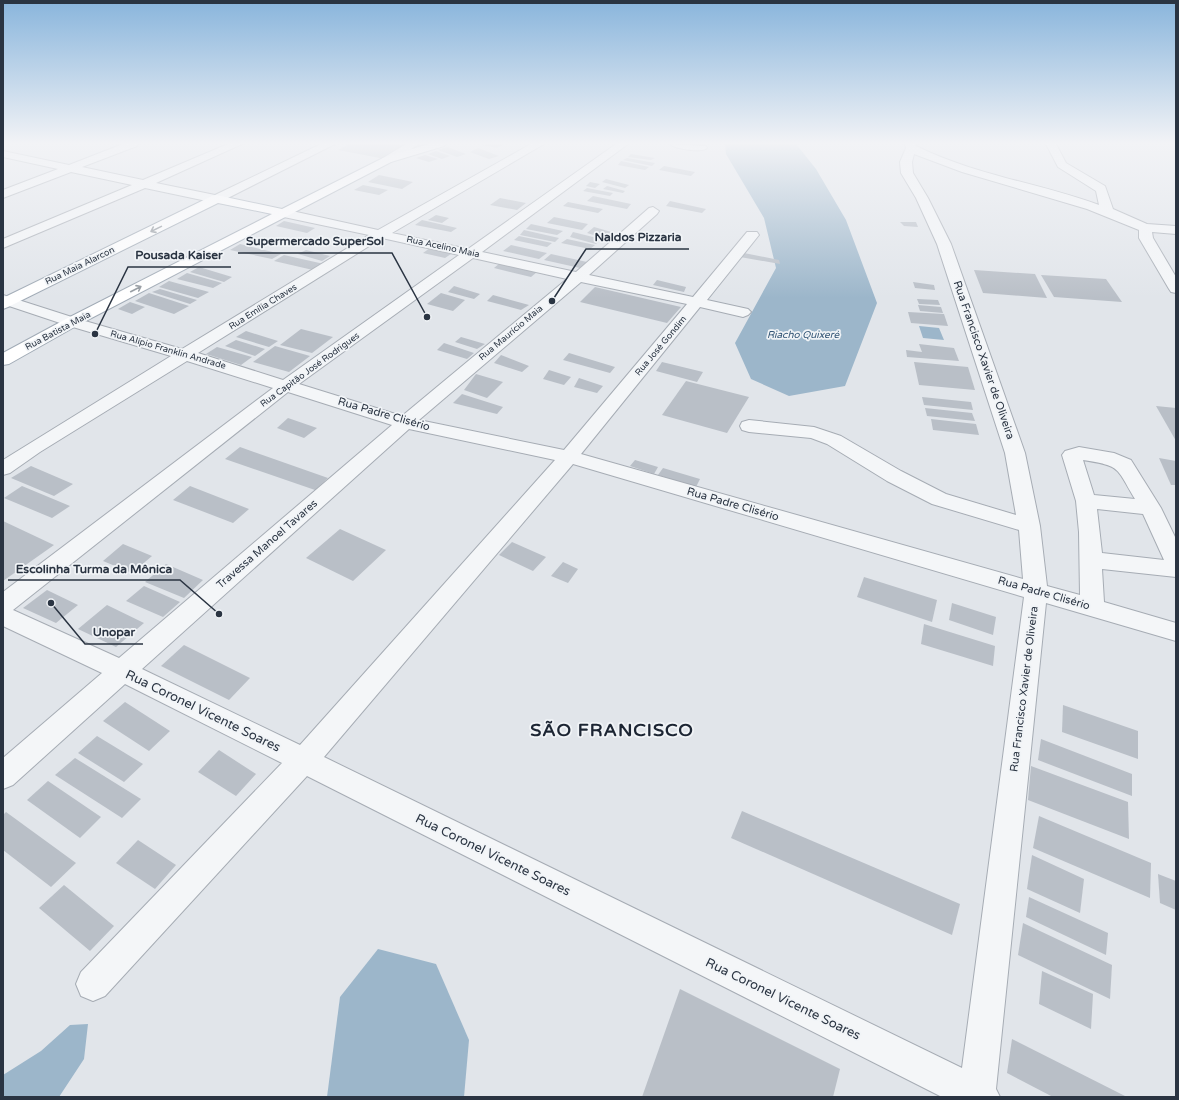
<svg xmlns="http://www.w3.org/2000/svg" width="1179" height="1100" font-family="'Varela Round',sans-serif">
<rect width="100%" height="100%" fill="#e1e5ea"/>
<!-- water -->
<g fill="#9cb6ca">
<path d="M725 144H796L816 169 846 220 877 303 845 386 789 396 751 379 735 343 776 268 764 218 726 154Z"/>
<path d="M919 326 939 328 944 340 923 338Z"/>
<path d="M378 949 436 964 469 1040 464 1097H327L340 997Z"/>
<path d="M88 1024 84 1059 59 1097H3V1075L41 1051 70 1025Z"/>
</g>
<!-- building -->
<g fill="#b9bfc7">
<path d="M349 144H392L406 146 385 159 338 150Z"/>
<path d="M499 144 503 145 497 148 482 145Z"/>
<path d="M447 147 466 154 457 157 438 150Z"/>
<path d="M478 148 499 156 489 159 470 152Z"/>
<path d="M436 151 450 156 442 159 428 154Z"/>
<path d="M631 154 655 158 651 160 628 157Z"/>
<path d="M425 155 438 159 429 162 416 158Z"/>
<path d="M627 158 655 163 652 166 623 160Z"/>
<path d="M621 161 649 167 645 170 618 165Z"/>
<path d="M664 166 695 172 691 176 659 170Z"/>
<path d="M379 175 413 182 402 189 368 182Z"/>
<path d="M606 179 629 185 625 188 602 182Z"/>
<path d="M590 182 600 184 595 188 586 186Z"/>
<path d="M363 185 388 190 379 195 354 190Z"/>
<path d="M607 186 625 191 623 193 603 189Z"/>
<path d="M587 188 613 193 610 196 583 191Z"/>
<path d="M593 196 631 204 627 209 587 201Z"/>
<path d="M500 198 526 203 517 210 490 205Z"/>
<path d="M670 201 706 209 702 213 666 206Z"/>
<path d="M568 202 603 209 598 213 563 206Z"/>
<path d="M436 215 449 218 442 223 428 220Z"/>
<path d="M554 217 588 224 582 230 547 223Z"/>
<path d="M422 220 457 228 451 232 415 225Z"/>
<path d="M284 221 315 228 307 233 276 226Z"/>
<path d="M900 222H916L918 227 904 226Z"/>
<path d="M531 224 563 231 557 235 526 229Z"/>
<path d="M594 227 615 233 607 239 587 233Z"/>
<path d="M524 230 559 238 555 242 520 235Z"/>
<path d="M573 232 601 239 596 244 570 237Z"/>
<path d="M519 236 552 243 547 247 514 240Z"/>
<path d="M567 239 595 245 590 249 561 243Z"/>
<path d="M240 244 281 254 272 259 230 250Z"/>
<path d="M511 245 547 253 539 259 503 251Z"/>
<path d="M430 248 451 254 445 258 423 253Z"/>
<path d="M306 250 330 256 322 261 298 254Z"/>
<path d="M744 253 779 260 780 264 740 257Z"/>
<path d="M551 254 587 262 580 268 544 260Z"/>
<path d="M284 255 324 264 313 270 274 261Z"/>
<path d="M500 263 537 272 531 277 494 268Z"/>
<path d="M199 267 232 277 224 282 190 272Z"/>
<path d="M974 270 1035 274 1047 298 983 293Z"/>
<path d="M187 273 222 283 213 288 177 279Z"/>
<path d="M1041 275 1106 279 1122 302 1054 297Z"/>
<path d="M657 280 686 287 684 292 653 285Z"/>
<path d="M169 281 209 292 198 298 159 287Z"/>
<path d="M913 282 934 285 935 290 915 288Z"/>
<path d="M454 286 480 294 474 299 448 292Z"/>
<path d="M595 287 681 307 667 323 580 302Z"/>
<path d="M160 289 197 300 190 304 152 292Z"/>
<path d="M149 293 189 306 174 314 135 301Z"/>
<path d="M441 293 465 300 453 311 427 304Z"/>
<path d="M493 295 529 305 521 310 487 301Z"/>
<path d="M917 299 938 300 940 305 919 304Z"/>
<path d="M130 302 145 307 132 314 118 309Z"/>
<path d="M918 305 941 307 943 313 920 311Z"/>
<path d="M908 312 944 314 948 326 911 323Z"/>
<path d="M301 329 333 337 312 353 280 345Z"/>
<path d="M246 331 278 341 269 347 236 337Z"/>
<path d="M461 337 485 344 477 349 455 342Z"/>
<path d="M236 340 265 349 255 356 225 346Z"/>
<path d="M444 343 474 353 467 359 437 350Z"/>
<path d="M919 344 954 348 959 361 907 357 906 350 922 352Z"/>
<path d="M275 346 310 356 289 372 253 362Z"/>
<path d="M217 347 252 357 241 365 206 354Z"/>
<path d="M569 353 615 367 610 373 563 360Z"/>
<path d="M501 355 529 366 522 372 494 363Z"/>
<path d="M662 362 703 372 697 382 656 371Z"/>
<path d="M914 362 968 367 975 390 919 385Z"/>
<path d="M549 370 571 377 564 385 543 379Z"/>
<path d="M476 374 503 382 487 398 464 390Z"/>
<path d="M579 378 603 386 597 393 574 387Z"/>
<path d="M686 381 749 397 727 433 662 415Z"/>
<path d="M462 394 503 407 497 414 453 403Z"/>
<path d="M922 397 971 402 973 410 924 405Z"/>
<path d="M1156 406 1176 408V441Z"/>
<path d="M925 408 972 413 975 421 927 416Z"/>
<path d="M288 418 317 428 304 438 277 428Z"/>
<path d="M931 419 976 424 979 435 933 430Z"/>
<path d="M240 447 328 478 315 490 225 459Z"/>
<path d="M1159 458 1176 461V485H1171Z"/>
<path d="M635 460 658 467 654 474 630 466Z"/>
<path d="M31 466 73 484 54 496 11 478Z"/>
<path d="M663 468 700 479 696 487 658 475Z"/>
<path d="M22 486 70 506 52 518 4 498Z"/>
<path d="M190 486 249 509 233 523 173 500Z"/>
<path d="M3 521 54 545 3 581Z"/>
<path d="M340 529 386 550 353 581 306 558Z"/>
<path d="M512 542 546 557 533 571 499 555Z"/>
<path d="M123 544 152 556 132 573 103 561Z"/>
<path d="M563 562 578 569 568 583 551 576Z"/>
<path d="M166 564 203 580 184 598 145 582Z"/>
<path d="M864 577 937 600 932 622 857 597Z"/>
<path d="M144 586 180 602 163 617 126 601Z"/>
<path d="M47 590 78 605 56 623 23 608Z"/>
<path d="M952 603 996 617 993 635 949 620Z"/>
<path d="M107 605 144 623 116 647 78 629Z"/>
<path d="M924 624 995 646 993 666 921 644Z"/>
<path d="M184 645 250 678 229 700 161 666Z"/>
<path d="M125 702 170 731 149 751 103 721Z"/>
<path d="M1063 705 1138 731V759L1062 732Z"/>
<path d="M97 736 143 764 124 782 78 753Z"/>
<path d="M1041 739 1132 774V796L1038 760Z"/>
<path d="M219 750 256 774 236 796 198 772Z"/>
<path d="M75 758 141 799 122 818 55 775Z"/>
<path d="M1031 766 1128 802 1129 839 1028 800Z"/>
<path d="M48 781 101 817 80 838 27 800Z"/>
<path d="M742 811 960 904 952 935 731 838Z"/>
<path d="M6 812 76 863 51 887 3 850V815Z"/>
<path d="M1039 816 1151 863 1150 898 1033 848Z"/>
<path d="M138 840 176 865 155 889 116 863Z"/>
<path d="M1032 855 1084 879 1080 913 1027 889Z"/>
<path d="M1158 874 1176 881V910L1160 903Z"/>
<path d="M64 885 114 926 90 951 39 908Z"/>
<path d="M1029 897 1108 933 1106 955 1026 917Z"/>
<path d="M1023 923 1112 965 1110 999 1018 955Z"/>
<path d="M1042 971 1093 994 1091 1029 1039 1004Z"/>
<path d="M680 989 840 1069 833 1097H642Z"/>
<path d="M1012 1039 1127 1097H1053L1007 1073Z"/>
</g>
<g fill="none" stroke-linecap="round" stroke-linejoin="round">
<defs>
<g id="minor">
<path d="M123 144H138L137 146 82 167 143 180 228 144H242L156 183 215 195 321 144H335L220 202 216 203 145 188 3 248V239L132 185 71 172 3 198V190L58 169 3 157V151L69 165Z"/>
<path d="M406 144H419L391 162H383L381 160 383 158Z"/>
<path d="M531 144H544L392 233 468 249 616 144H628L482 252 576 272 649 208 653 207 659 211 657 214 589 275 693 297 747 232H757L759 235 707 300 748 309 751 312 748 315 743 317 700 307 581 454 1023 579 1019 530 932 504 887 481 827 444 811 438 749 432 742 430 740 426 742 422 749 420 814 427 841 436 901 471 946 494 1016 515 1005 453 937 244 916 198 901 173 900 162 906 148 905 144H915L916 146C974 175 1039 183 1099 205L1096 191 1058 167 1046 144H1056L1066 163 1105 186 1113 209 1147 224 1176 226V234L1152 232 1153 238 1176 277V293L1171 292 1169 289 1139 238V230L1087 209 962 172 914 154 912 162 913 173 928 198 951 244 1025 453 1040 526 1047 586 1080 595 1079 532 1076 501 1062 455 1065 451 1079 447 1114 453 1131 460 1161 508 1176 539V577L1102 569 1104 602 1176 623V641L1046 603 996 1089 1000 1097H942L307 776 105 996 93 1001 81 996 76 984 81 972 282 763 125 684 13 785 3 789V758L102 673 3 626V592L273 388 187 361 40 452 10 473 3 475V460L171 356 66 325 3 304V295L78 319 182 349 369 235 279 216 277 213 279 210 283 209 378 230ZM382 238 459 255 283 380 198 353ZM473 258 567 279 402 416 299 384ZM581 282 687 304 564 450 419 420ZM288 392 392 425 119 658 13 610ZM409 429 555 460 300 745 142 669ZM1083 460C1121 466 1116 467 1135 499L1094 495ZM573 464 1024 597 962 1068 324 757ZM1097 509 1143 514 1164 560 1102 553Z"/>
<path d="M670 144 706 146 707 148C703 153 674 149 670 144Z"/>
</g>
<path id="major" d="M428 144H445L444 146 391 162 78 325 9 364 3 365V353L66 319 272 214 218 203 8 307 3 309V298L212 196 216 195 282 209 383 158Z"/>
</defs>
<!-- minor casing -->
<use href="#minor" stroke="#a6acb4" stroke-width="2"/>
<!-- major casing -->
<use href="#major" stroke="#a1abb6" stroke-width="2"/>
<!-- minor -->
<use href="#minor" fill="#f4f6f8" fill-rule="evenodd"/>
<!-- major -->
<use href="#major" fill="#fff" fill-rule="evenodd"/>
</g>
<!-- one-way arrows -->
<defs><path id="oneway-shaft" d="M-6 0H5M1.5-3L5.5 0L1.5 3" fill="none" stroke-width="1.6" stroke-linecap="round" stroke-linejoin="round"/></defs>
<g stroke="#949aa0">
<use href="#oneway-shaft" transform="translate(156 229) rotate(154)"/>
<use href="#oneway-shaft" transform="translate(136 289) rotate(-27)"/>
</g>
<!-- sky -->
<linearGradient id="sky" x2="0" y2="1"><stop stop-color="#89b5dc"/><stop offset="0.48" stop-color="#f2f3f6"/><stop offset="1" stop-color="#f2f3f6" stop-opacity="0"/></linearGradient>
<rect width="1179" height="298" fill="url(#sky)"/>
<g text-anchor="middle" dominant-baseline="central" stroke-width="3.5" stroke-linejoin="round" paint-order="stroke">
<!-- far-street labels -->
<g font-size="9" fill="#2a3442" stroke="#f1f4f7">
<text transform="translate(443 247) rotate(12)">Rua Acelino Maia</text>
<text transform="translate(80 266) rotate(-26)">Rua Maia Alarcon</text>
<text transform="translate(263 307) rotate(-32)">Rua Emília Chaves</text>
<text transform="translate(58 331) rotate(-28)">Rua Batista Maia</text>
<text transform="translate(511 333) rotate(-40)">Rua Maurício Maia</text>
<text transform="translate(661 346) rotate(-50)">Rua José Gondim</text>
<text transform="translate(168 350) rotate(16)">Rua Alípio Franklin Andrade</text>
<text transform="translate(310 370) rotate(-36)">Rua Capitão José Rodrigues</text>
</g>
<!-- far-water labels -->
<g font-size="10" font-style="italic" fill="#335676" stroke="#f1f4f7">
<text x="803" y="335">Riacho Quixeré</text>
</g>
<!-- street labels -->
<g font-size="11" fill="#2a3442" stroke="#f1f4f7">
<text transform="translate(984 360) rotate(71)">Rua Francisco Xavier de Oliveira</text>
<text transform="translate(384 414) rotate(16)">Rua Padre Clisério</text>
<text transform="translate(733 504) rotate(16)">Rua Padre Clisério</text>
<text transform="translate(267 544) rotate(-41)">Travessa Manoel Tavares</text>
<text transform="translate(1044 593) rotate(16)">Rua Padre Clisério</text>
<text transform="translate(1024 689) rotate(-83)">Rua Francisco Xavier de Oliveira</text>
</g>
<!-- near-street labels -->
<g font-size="13" fill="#2a3442" stroke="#f1f4f7">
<text transform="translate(203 711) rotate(26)">Rua Coronel Vicente Soares</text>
<text transform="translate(493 855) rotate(26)">Rua Coronel Vicente Soares</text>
<text transform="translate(783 999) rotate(26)">Rua Coronel Vicente Soares</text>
</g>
<!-- near-district labels -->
<g font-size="18" font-weight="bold" letter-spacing="1" fill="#1c2533" stroke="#f1f4f7">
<text x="612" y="730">SÃO FRANCISCO</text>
</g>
</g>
<!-- callouts -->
<path fill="none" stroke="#2a3442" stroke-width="1.5" d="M552 301L586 249H689M427 317L392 253H238M95 334L128 267H231M219 614L180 580H8M51 603L85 644H143"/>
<g fill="#2a3442" stroke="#f1f4f7" stroke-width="1.5">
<circle cx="552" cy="301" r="4"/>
<circle cx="427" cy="317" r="4"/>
<circle cx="95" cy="334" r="4"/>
<circle cx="219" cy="614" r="4"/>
<circle cx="51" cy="603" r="4"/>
</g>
<g font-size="12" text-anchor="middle" font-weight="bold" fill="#2a3442" stroke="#f1f4f7" stroke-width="3.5" stroke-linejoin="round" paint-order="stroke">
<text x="638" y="241">Naldos Pizzaria</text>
<text x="315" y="245">Supermercado SuperSol</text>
<text x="179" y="259">Pousada Kaiser</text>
<text x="94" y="573">Escolinha Turma da Mônica</text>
<text x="114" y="636">Unopar</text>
</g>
<!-- border -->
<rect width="1179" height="1100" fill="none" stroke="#2a3442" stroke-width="8"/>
</svg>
